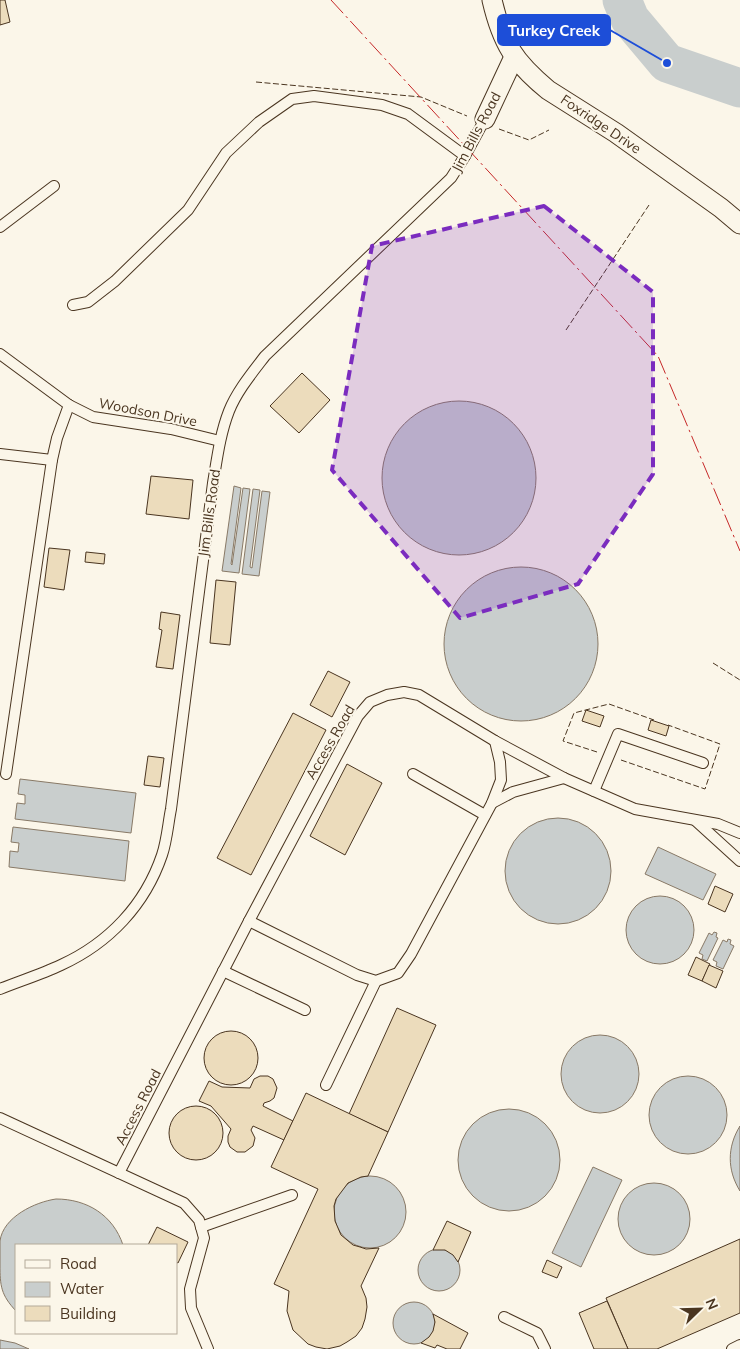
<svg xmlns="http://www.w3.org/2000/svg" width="740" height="1349" font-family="Mulish,sans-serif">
<rect width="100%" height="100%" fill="#fbf6e9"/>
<!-- water -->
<g fill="#c9cecd" stroke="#887966">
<circle cx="459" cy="478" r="77"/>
<path d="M234 486 241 488 231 564 232 565 243 488 250 489 239 573 222 571Z"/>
<path d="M253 489 260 490 250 567 252 568 262 491 270 492 259 576 242 574Z"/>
<circle cx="521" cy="644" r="77"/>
<path d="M20 779 136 793 131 833 15 819 17 803 25 804V795L18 794Z"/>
<circle cx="558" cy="871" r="53"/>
<path d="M13 827 129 841 125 881 9 867 10 851 18 852 19 843 11 842Z"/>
<path d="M658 847 716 874 703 900 645 874Z"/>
<circle cx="660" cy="930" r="34"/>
<path d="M714 932 717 933 716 937 718 938 707 961 702 959 703 955 699 953 709 933 712 935Z"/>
<path d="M728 939 731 940 730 944 734 946 723 969 716 966 717 962 713 960 723 940 727 942Z"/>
<circle cx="600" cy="1074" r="39"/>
<circle cx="688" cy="1115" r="39"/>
<circle cx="509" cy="1160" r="51"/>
<path d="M740 1126V1191C727 1170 727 1147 740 1126Z"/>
<path d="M593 1167 622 1180 581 1267 552 1253Z"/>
<circle cx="370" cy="1212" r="36"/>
<circle cx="654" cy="1219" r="36"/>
<path d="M56 1199C87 1199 113 1215 123 1245H16V1311C1 1295 0 1286 0 1265 0 1257 0 1249 0 1241 3 1217 35 1202 56 1199Z"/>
<circle cx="439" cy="1270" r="21"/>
<circle cx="414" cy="1323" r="21"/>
<path d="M0 1340 15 1343 29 1349H0Z"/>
</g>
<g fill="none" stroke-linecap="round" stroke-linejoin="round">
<!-- river -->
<path stroke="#c9cecd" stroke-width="39" d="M622 0 630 19 667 63 740 88"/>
</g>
<!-- building -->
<g fill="#ecdcbc" stroke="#4a3520">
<path d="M0 0H5L10 22 0 25Z"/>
<path d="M302 373 330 400 299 433 270 406Z"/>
<path d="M151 476 193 480 189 519 146 514Z"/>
<path d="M49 548 70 550 64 590 44 587Z"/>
<path d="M86 552 105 554 104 564 85 562Z"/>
<path d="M216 580 236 582 230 645 210 643Z"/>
<path d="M161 612 180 615 173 669 156 667 162 630 159 629Z"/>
<path d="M328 671 350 682 332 717 310 705Z"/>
<path d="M586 710 604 716 600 727 582 721Z"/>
<path d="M293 713 326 730 251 875 217 858Z"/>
<path d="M651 720 669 726 666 736 648 730Z"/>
<path d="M148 756 164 758 160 787 144 785Z"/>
<path d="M347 764 382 783 345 855 310 836Z"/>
<path d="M715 886 733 894 725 912 708 904Z"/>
<path d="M696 957 710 964 702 981 688 975Z"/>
<path d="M709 965 723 971 716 988 702 981Z"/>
<path d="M397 1008 436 1025 388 1132 349 1114Z"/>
<circle cx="231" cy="1058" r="27"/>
<path d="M260 1076H268L273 1079 277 1088 274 1098 270 1101 264 1103 263 1106 293 1121 284 1140 253 1126 251 1130 255 1138 253 1146 245 1152H237L230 1147 228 1142V1136L231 1129 211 1106 199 1101 209 1081 222 1087 250 1088 254 1079Z"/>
<path d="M306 1093 388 1132 368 1176 361 1177 348 1183 336 1199 334 1206 335 1221 341 1235 353 1245 360 1247 366 1249 379 1248 361 1286 366 1298 367 1307 365 1319 362 1328 356 1336 347 1342 340 1346 327 1349 316 1347 308 1344 293 1330 287 1311 289 1291 274 1284 318 1189 271 1167Z"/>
<circle cx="196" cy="1133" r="27"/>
<path d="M447 1221 471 1232 458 1262 453 1255 445 1250H433Z"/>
<path d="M157 1227 188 1242 178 1263 176 1262V1245H148Z"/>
<path d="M740 1239V1313L657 1349H628L606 1298Z"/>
<path d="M547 1260 562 1267 557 1278 542 1272Z"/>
<path d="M607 1301 628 1349H594L579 1313Z"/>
<path d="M433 1314 468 1333 460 1349H447L437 1345 435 1348 421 1343 429 1337 433 1331 435 1322Z"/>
</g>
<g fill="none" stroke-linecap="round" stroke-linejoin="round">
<defs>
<g id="lane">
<path d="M0 227 54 186"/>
<path d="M73 305 88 302 115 281 188 210 226 153 259 122 292 99 314 96 382 105 408 114 465 156"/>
<path d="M0 354 69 405 93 417 171 429 220 441"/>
<path d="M0 454 52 460"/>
<path d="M6 774 52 460 57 438 69 405"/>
<path d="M413 774 485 815"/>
<path d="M594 791 618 734 703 763"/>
<path d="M492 803 513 792 564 778"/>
<path d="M696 821 740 861"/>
<path d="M249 921 357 975 376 981 398 973 411 954 492 803 501 780 500 762 495 741"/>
<path d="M223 971 305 1010"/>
<path d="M0 989C20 981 42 974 61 965 109 943 145 905 162 855 167 840 168 824 171 809L213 483C217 459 220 434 229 411 237 391 252 373 265 356L451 178 465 156 485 119"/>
<path d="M326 1085 376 981"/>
<path d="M0 1118 184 1203 199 1220 204 1238 190 1289 191 1308 208 1349"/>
<path d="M119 1173 249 921 358 716 370 702 387 695 404 692 419 695 495 741 564 778 635 809 718 824 740 833"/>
<path d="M201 1227 292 1195"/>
<path d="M504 1317 537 1333 545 1349"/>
<path d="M732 1349 740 1345"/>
</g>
<g id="street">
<path d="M492 0C502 43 514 62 548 90L616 133 721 208 740 224"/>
<path d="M485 119 514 57"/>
</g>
</defs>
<!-- lane casing -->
<use href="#lane" stroke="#4a3520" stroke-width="12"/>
<!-- street casing -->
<use href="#street" stroke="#4a3520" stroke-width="21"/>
<!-- lane -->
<use href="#lane" stroke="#fbf6e9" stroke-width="10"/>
<!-- street -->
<use href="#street" stroke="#fbf6e9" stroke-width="19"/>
<!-- fence -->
<g stroke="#4a3520" stroke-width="1" stroke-dasharray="6 2.5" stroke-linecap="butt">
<path d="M256 82 421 97 467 116"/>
<path d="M499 129 529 140 549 130"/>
<path d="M566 330 649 205"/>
<path d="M713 663 740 680"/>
<path d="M597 752 563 741 574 713 609 704 654 720"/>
<path d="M621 760 705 789 720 744 668 725"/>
</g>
<!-- power -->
<path stroke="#c62828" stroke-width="1" stroke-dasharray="18 4 2.5 4" stroke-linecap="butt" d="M331 0 658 356 740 551"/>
</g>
<!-- marked area -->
<path fill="#7b2cbf" fill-opacity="0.2" stroke="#7b2cbf" stroke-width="4" stroke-dasharray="10 6" stroke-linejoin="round" d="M544 206 653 292V474L578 584 460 618 332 470 372 246Z"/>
<g text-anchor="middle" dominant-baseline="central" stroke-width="4" stroke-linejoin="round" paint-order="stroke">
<!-- street labels -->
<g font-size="14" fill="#4a3520" stroke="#fbf6e9">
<text transform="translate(601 124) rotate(34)">Foxridge Drive</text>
<text transform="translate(476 132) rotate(-62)">Jim Bills Road</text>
<text transform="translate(148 412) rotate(11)">Woodson Drive</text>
<text transform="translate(209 513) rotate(-82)">Jim Bills Road</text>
<text transform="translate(330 742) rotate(-60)">Access Road</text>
<text transform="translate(138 1107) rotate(-63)">Access Road</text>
</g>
</g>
<!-- callouts -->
<path fill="none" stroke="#1d4ed8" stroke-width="2" d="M667 63L610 30"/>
<circle fill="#1d4ed8" stroke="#fbf6e9" stroke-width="2" cx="667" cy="63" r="5"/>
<rect fill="#1d4ed8" stroke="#1d4ed8" stroke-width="2" x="498" y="15" width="112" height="30" rx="5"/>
<g font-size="15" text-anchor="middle" font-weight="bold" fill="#fff">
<text x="554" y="36">Turkey Creek</text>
</g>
<!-- legend -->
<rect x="15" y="1244" width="162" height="90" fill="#fbf6e9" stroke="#b4a999"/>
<rect x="25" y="1260" width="25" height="8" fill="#fbf6e9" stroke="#b4a999"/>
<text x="60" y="1269" font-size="15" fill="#4a3520">Road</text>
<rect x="25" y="1282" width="25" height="15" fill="#c9cecd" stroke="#b4a999"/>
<text x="60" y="1294" font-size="15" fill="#4a3520">Water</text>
<rect x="25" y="1306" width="25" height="15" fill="#ecdcbc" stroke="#b4a999"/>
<text x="60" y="1319" font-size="15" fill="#4a3520">Building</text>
<!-- north arrow -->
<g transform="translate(700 1309) rotate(67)" stroke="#fbf6e9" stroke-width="4" paint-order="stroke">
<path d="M0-4L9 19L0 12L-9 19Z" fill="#4a3520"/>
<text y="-8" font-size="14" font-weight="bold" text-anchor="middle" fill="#4a3520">N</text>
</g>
</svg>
